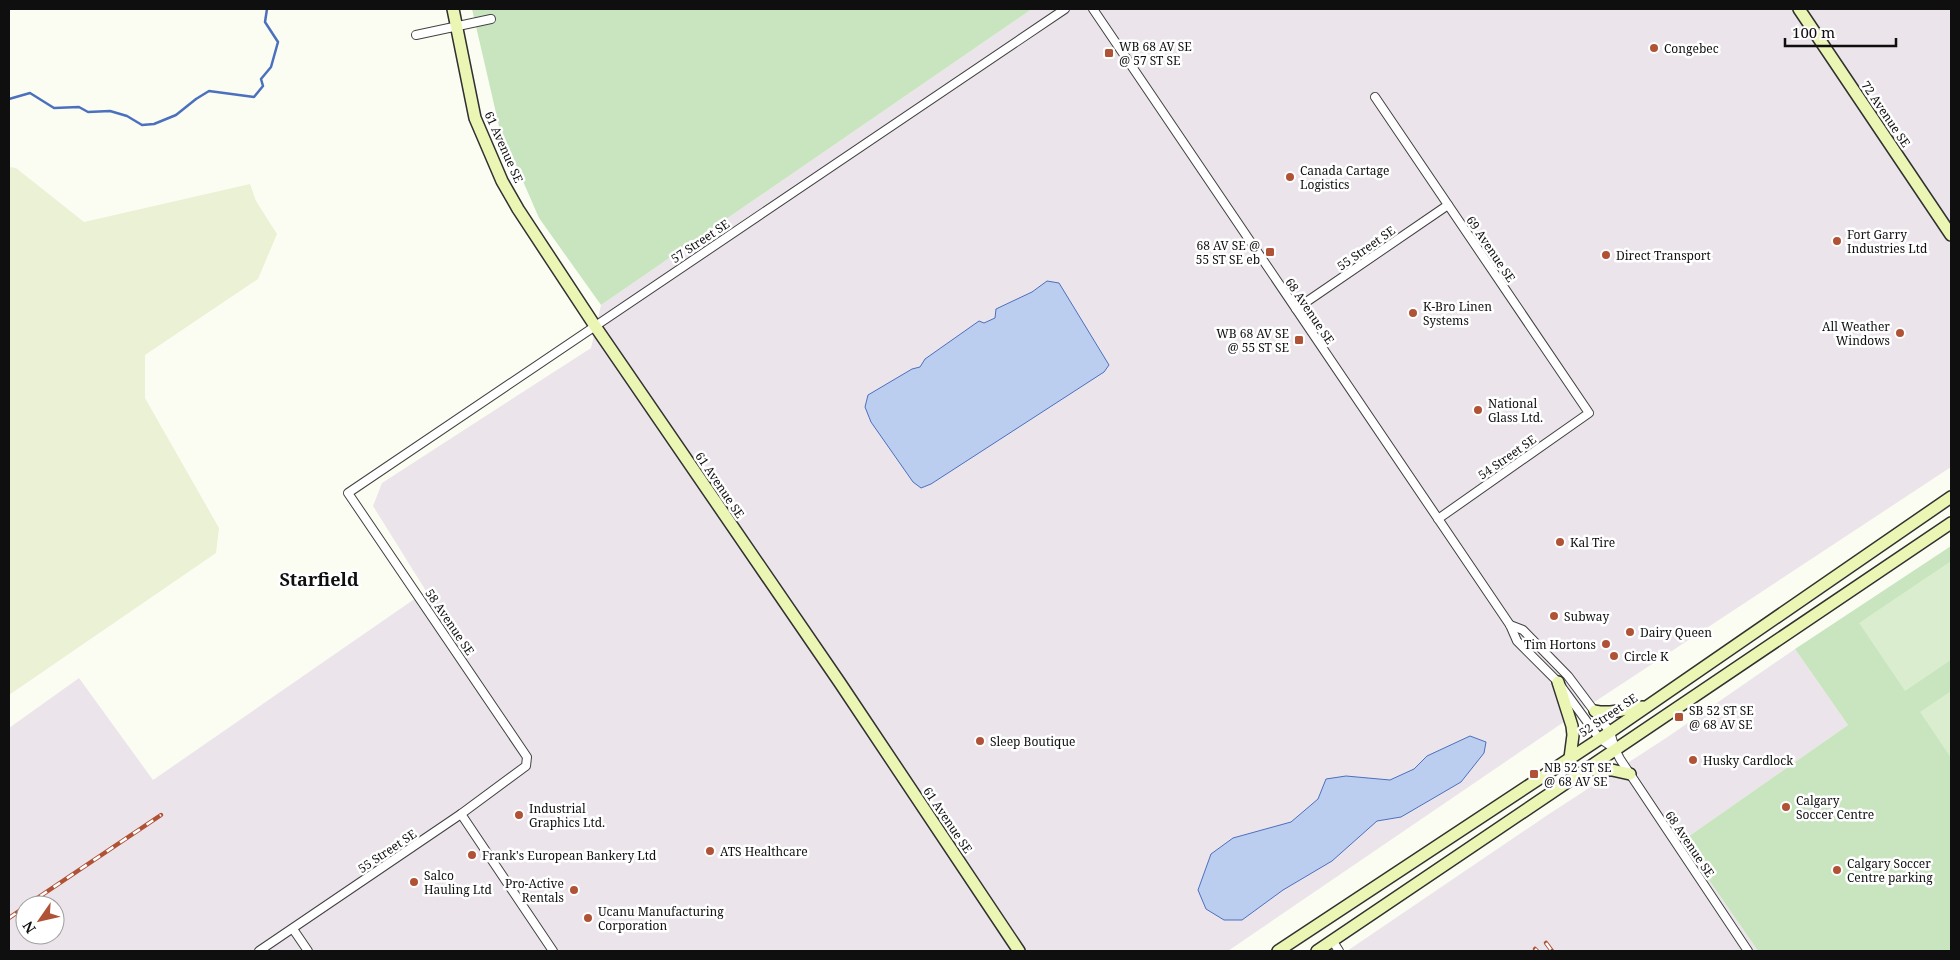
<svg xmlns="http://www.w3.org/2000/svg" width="1960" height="960" font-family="'Noto Serif',serif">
<rect width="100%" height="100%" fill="#fcfdf2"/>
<!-- industrial -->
<g fill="#ece4eb" fill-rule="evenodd">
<path d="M1032 9H1951V467L1558 726 1228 951H9V728L79 678 153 780 426 591 373 506 382 483 591 348 601 305ZM25 905H55V935H25Z"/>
<path d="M1795 649 1848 725 1682 841 1758 951H1347L1549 814 1669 736Z"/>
</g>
<!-- farmland -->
<path fill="#ebf1d4" d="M9 167 16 168 84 222 250 184 256 201 277 234 258 279 145 355V398L219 528 216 553 9 695Z"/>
<!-- green -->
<g fill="#c8e5bf">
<path d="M472 9H1032L601 305 539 218 499 126Z"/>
<path d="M1951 546V951H1758L1682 841 1848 725 1795 649Z"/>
</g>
<!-- pitch -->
<g fill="#daedcf">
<path d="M1951 561V660L1905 691 1859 623Z"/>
<path d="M1951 691V758L1920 712Z"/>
</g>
<!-- water -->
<g fill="#bcceef" stroke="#4b70be">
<path d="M1047 281 1059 283 1109 365 1104 372 931 484 921 488 913 482 871 422 865 407 868 395 912 369 920 367 925 359 979 321 984 323 995 318 996 309 1032 292Z"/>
<path d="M1470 736 1486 742 1484 753 1461 782 1401 817 1377 821 1332 861 1283 890 1242 920H1224L1206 909 1198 890 1211 854 1233 838 1291 822 1318 799 1326 779 1346 776 1390 780 1414 769 1427 756Z"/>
</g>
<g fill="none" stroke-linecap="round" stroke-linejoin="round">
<!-- stream -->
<path stroke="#4b70be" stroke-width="2.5" d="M9 99 30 93 54 108 79 107 88 112 110 111 127 116 142 125 154 124 176 115 196 99 209 91 254 97 263 86 261 79 271 67 278 42 265 22 267 9"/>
<defs>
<g id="street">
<path d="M1093 9 1510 625 1517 641 1558 682 1599 738 1615 749"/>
<path d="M416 35 491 19"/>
<path d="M1375 97 1589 413 1438 519"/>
<path d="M1296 309 1448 205"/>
<path d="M1510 625 1523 630 1568 676 1610 732 1615 749 1620 759 1748 951"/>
<path d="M461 814 553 951"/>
<path d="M293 929 308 951"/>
<path d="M1332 940 1339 951"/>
<path d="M259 951 461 814 526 766 527 757 348 493 1065 9"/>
</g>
<g id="secondary">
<path d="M453 9 475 118 502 181 518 209 595 326 840 683 1019 951"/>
<path d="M1799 9 1951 235"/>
<path d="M1558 682 1572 726 1573 735 1570 758"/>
<path d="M1595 711C1613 715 1626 707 1643 707"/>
<path d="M1586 770H1612L1630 774"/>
<path d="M1278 951 1610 732 1951 497"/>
<path d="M1317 951 1951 523"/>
</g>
</defs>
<!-- street casing -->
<use href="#street" stroke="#424242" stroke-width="10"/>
<!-- secondary casing -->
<use href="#secondary" stroke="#313131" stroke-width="14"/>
<!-- street -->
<use href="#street" stroke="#fff" stroke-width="8"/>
<!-- secondary -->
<use href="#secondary" stroke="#ebf6b4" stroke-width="11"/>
<defs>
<g id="rail">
<path d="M27 905 161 815"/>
<path d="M9 918 25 907"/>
<path d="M1546 943 1552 951"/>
<path d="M1535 949 1537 951"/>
</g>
</defs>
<!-- rail casing -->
<use href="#rail" stroke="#af5236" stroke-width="4.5"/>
<!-- rail -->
<use href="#rail" stroke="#fff" stroke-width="2.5" stroke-dasharray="8" stroke-linecap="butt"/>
</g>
<!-- markers -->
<g fill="#af5236" stroke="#fff" stroke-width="2">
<circle cx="1654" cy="48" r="5"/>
<rect x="1104" y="48" width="10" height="10" rx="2.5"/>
<circle cx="1290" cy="177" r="5"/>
<circle cx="1837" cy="241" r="5"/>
<rect x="1265" y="247" width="10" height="10" rx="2.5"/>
<circle cx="1606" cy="255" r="5"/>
<circle cx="1413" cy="313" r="5"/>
<circle cx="1900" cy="333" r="5"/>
<rect x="1294" y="335" width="10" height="10" rx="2.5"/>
<circle cx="1478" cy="410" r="5"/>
<circle cx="1560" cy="542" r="5"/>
<circle cx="1554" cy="616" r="5"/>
<circle cx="1630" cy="632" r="5"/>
<circle cx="1606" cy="644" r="5"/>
<circle cx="1614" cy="656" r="5"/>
<rect x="1674" y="712" width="10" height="10" rx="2.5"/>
<circle cx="980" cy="741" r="5"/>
<circle cx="1693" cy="760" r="5"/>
<rect x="1529" y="769" width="10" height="10" rx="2.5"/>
<circle cx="1786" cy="807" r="5"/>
<circle cx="519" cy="815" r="5"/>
<circle cx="710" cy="851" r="5"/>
<circle cx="472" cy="855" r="5"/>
<circle cx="1837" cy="870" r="5"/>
<circle cx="414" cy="882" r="5"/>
<circle cx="574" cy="890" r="5"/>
<circle cx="588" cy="918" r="5"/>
</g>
<g text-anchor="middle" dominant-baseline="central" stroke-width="5" stroke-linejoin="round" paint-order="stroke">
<!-- poi labels -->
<g font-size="12" fill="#0f0f0f" stroke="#fff" text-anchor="start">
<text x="1119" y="46">WB 68 AV SE<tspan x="1119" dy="14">@ 57 ST SE</tspan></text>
<text x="1664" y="48">Congebec</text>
<text x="1300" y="170">Canada Cartage<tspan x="1300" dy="14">Logistics</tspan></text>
<text x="1847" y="234">Fort Garry<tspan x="1847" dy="14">Industries Ltd</tspan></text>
<text x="1260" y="245" text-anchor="end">68 AV SE @<tspan x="1260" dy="14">55 ST SE eb</tspan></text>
<text x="1616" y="255">Direct Transport</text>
<text x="1423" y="306">K-Bro Linen<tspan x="1423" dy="14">Systems</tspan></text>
<text x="1890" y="326" text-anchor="end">All Weather<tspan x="1890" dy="14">Windows</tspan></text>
<text x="1289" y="333" text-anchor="end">WB 68 AV SE<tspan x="1289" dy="14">@ 55 ST SE</tspan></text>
<text x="1488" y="403">National<tspan x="1488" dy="14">Glass Ltd.</tspan></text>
<text x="1570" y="542">Kal Tire</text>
<text x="1564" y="616">Subway</text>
<text x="1640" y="632">Dairy Queen</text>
<text x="1596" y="644" text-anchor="end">Tim Hortons</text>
<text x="1624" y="656">Circle K</text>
<text x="1689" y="710">SB 52 ST SE<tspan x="1689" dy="14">@ 68 AV SE</tspan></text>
<text x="990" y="741">Sleep Boutique</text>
<text x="1703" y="760">Husky Cardlock</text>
<text x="1544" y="767">NB 52 ST SE<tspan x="1544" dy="14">@ 68 AV SE</tspan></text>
<text x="1796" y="800">Calgary<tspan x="1796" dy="14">Soccer Centre</tspan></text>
<text x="529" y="808">Industrial<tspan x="529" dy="14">Graphics Ltd.</tspan></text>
<text x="720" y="851">ATS Healthcare</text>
<text x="482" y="855">Frank's European Bankery Ltd</text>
<text x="1847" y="863">Calgary Soccer<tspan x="1847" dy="14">Centre parking</tspan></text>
<text x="424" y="875">Salco<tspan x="424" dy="14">Hauling Ltd</tspan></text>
<text x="564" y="883" text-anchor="end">Pro-Active<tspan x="564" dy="14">Rentals</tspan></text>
<text x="598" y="911">Ucanu Manufacturing<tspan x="598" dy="14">Corporation</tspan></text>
</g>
<!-- street labels -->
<g font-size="12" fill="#0f0f0f" stroke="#fff">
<text transform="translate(1886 114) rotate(56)">72 Avenue SE</text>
<text transform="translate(504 147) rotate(66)">61 Avenue SE</text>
<text transform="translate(700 241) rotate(-34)">57 Street SE</text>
<text transform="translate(1366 248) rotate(-35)">55 Street SE</text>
<text transform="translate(1491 249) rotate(56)">69 Avenue SE</text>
<text transform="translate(1310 311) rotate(56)">68 Avenue SE</text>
<text transform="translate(1507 457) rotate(-35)">54 Street SE</text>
<text transform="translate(720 485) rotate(56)">61 Avenue SE</text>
<text transform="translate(450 622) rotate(56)">58 Avenue SE</text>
<text transform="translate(1608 715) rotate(-34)">52 Street SE</text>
<text transform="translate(948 820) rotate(56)">61 Avenue SE</text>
<text transform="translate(1690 844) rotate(56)">68 Avenue SE</text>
<text transform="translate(387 851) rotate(-34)">55 Street SE</text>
</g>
<!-- district labels -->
<g font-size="18" font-weight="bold" fill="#0f0f0f" stroke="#fff">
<text x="319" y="579">Starfield</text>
</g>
</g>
<!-- border -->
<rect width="1960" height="960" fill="none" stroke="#0f0f0f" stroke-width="20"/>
<!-- north arrow -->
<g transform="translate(40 920) rotate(236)"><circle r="24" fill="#ffffff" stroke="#9f9f9f"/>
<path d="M0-4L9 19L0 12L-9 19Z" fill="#af5236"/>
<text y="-8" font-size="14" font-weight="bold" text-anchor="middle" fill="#0f0f0f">N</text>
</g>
<!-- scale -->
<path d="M1785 38v8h111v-8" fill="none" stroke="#0f0f0f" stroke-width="2.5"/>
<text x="1792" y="38" font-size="15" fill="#0f0f0f" stroke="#ffffff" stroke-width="4" paint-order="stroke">100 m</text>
</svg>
